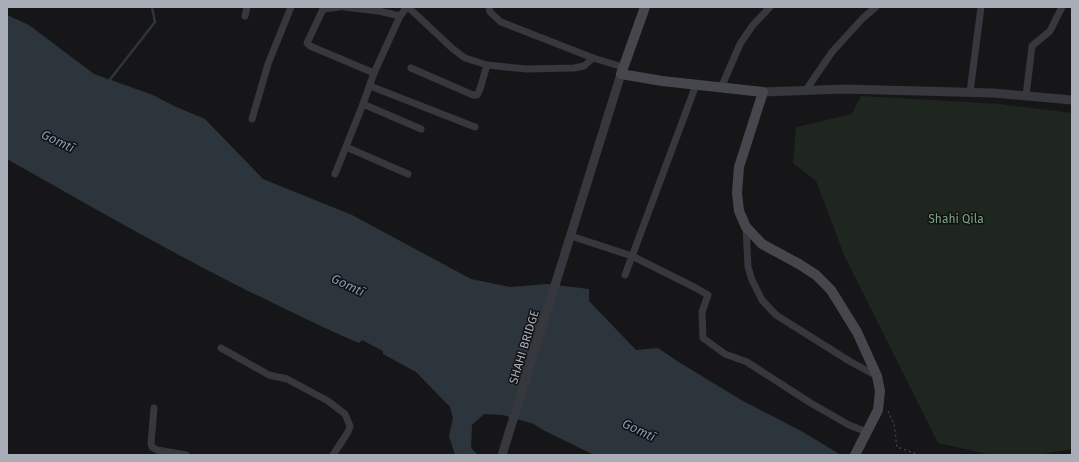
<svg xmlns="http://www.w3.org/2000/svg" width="1079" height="462" font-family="'Fira Sans',sans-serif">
<rect width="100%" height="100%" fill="#161618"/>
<!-- green -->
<path fill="#1e261f" d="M861 96 1000 104 1072 113V449L1037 455H991L938 443 845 257 816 181 793 163 796 127 852 114Z"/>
<!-- water -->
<path fill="#2c353c" d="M7 15 29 25 94 74 153 95 174 106 205 119 263 179 352 215 471 279 510 287 547 284 589 289V301L636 350 658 348 677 361 743 401 803 432 841 455H594L543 430 534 424 503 415 484 414 472 425 471 448 478 455H455L449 436 453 418 450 407 416 372 383 354V351L362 340 359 343C320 327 284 308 246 290 165 249 86 204 7 159Z"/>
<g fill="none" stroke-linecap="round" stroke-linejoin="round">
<!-- stream -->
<path stroke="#2c353c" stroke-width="2.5" d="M108 82 155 22 152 7"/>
<!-- path -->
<path stroke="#3d3f44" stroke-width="1.5" stroke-dasharray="2 3" stroke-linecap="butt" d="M888 411 894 424 897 447 920 455"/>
<!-- minor -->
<g stroke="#37383d" stroke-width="7">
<path d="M324 7 307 43 310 46 374 73"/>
<path d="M344 7 379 11 400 16"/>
<path d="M408 7 453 49 465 58 487 65 526 69 574 68 584 66 593 58"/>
<path d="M489 7 490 12 501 22 593 58 623 67"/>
<path d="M324 9 339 7"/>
<path d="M245 16 247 7"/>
<path d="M411 68 473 95H477L480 89 487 65"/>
<path d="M370 86 475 127"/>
<path d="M721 88 740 44 753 25 770 7"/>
<path d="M806 90 832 52 863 18 876 7"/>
<path d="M970 92 981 7"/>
<path d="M1026 96 1032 46 1050 31 1062 7"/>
<path d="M363 104 421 129"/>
<path d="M252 119 268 64 291 7"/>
<path d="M346 147 408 174"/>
<path d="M335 174 363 104 374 73 400 16 407 7"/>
<path d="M746 227 748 267 752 280 762 300 776 315 851 362 877 376"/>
<path d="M571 236 632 256 696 288 708 295 702 312 703 338 725 354 747 362 809 402 849 425 867 432"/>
<path d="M625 275 696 85"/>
<path d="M221 348 269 375 287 379 328 401 345 414 350 426 348 432 333 455"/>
<path d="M154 408 151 443 152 447 157 450 186 455"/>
</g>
<!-- tertiary -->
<g stroke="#37383d" stroke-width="9">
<path d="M763 92 844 89 993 93 1072 100"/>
<path d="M502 455 621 74"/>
</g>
<!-- secondary -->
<path stroke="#45474d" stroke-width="10" d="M645 7 621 74 662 81 763 92 739 167 737 193 739 211 746 227 762 244 799 264 816 275 831 290 857 332 877 376 880 391 878 410 855 455"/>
</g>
<g text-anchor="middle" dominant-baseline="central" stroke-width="3" stroke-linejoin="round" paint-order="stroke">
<!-- park labels -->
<g font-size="12" fill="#7fa381" stroke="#111113">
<text x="956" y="219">Shahi Qila</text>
</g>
<!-- street labels -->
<g font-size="12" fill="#a8adb8" stroke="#111113">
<text transform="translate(524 347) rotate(-73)">SHAHI BRIDGE</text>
</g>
<!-- water labels -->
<g font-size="13" font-style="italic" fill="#7f9bb3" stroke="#111113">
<text transform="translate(58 141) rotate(26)">Gomtī</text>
<text transform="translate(348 285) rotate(26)">Gomtī</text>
<text transform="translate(639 430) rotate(26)">Gomtī</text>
</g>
</g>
<!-- border -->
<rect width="1079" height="462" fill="none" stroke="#a8adb8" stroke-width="16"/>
</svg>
